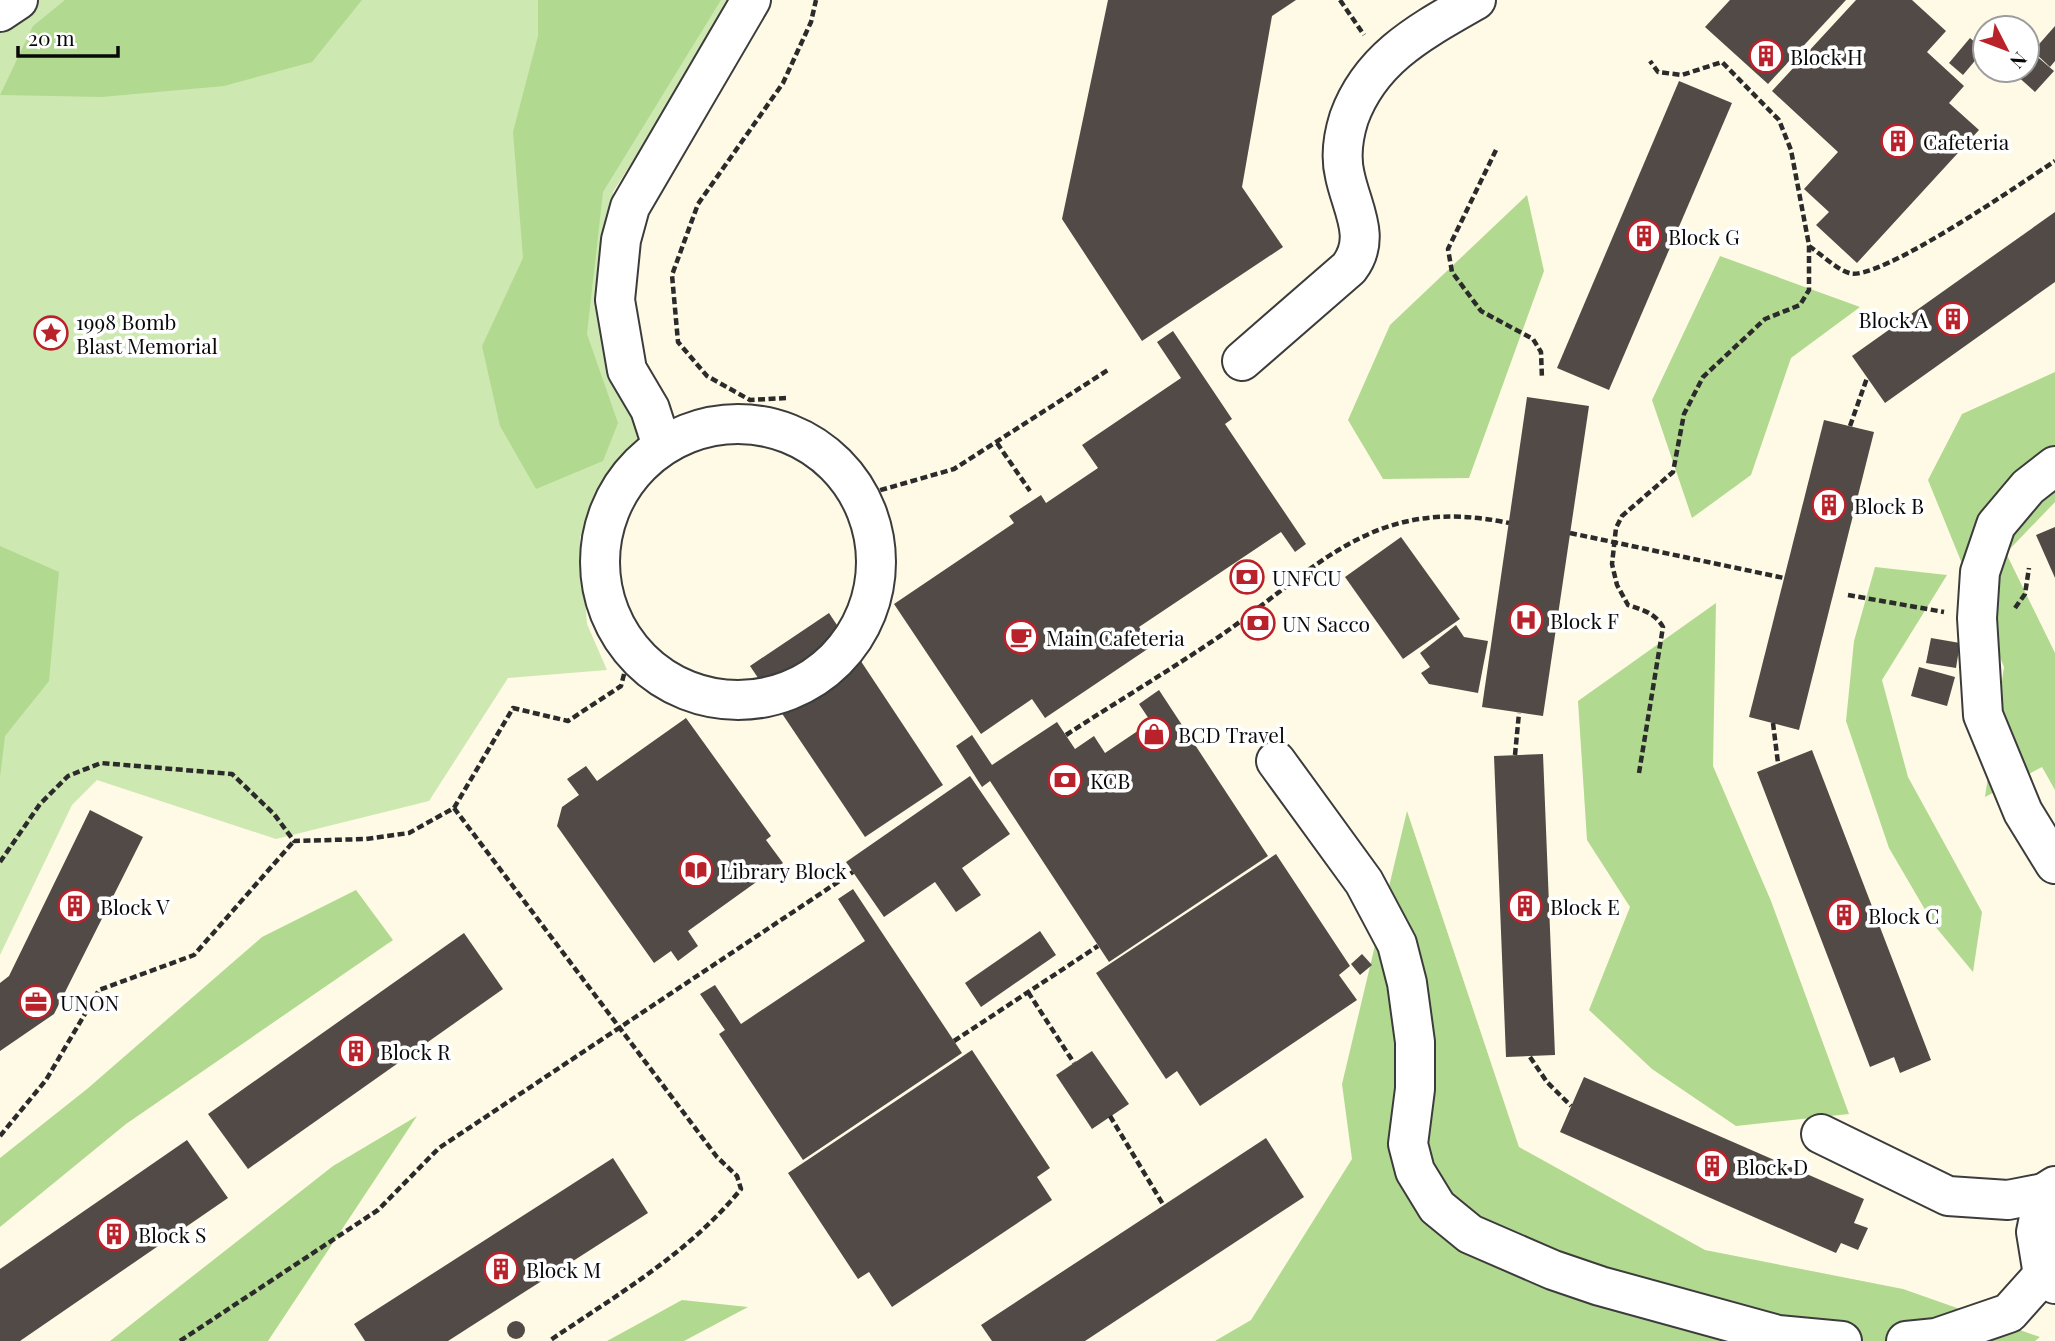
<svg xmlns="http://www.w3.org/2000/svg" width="2055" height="1341" font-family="'Playfair Display',serif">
<rect width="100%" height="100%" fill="#fffae6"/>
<!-- green -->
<path fill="#cee8b1" d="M32 0H735L613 192 604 340 645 440 580 537 587 624 607 670 508 678 429 801 276 839 97 780 72 805 0 955V25Z"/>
<!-- forest -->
<g fill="#b2d990">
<path d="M65 0H362L312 62 224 86 102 97 0 95 33 26Z"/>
<path d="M538 0H721L603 192 587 334 618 423 603 461 536 489 500 426 482 346 523 258 513 132 538 36Z"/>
<path d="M1527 195 1544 271 1469 478 1383 479 1348 420 1390 325Z"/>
<path d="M1720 256 1860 307 1791 358 1751 475 1692 518 1652 400Z"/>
<path d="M2055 372V502L2006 553 2055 653V790L2042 767 1985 797 2004 667 1928 480 1962 414Z"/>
<path d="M0 546 59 572 49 681 5 736 0 777Z"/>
<path d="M1875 567 1947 575 1882 680 1908 777 1982 912 1973 972 1934 925 1889 848 1846 721 1854 641Z"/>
<path d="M1716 603 1713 766 1771 901 1849 1114 1736 1126 1652 1069 1589 1010 1630 907 1587 840 1578 701Z"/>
<path d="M1407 811 1519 1147 1705 1250 1903 1289 2040 1337 2035 1341H1215L1251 1320 1352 1159 1342 1084Z"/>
<path d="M356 890 393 940 126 1124 0 1227V1158L87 1089 262 937Z"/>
<path d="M417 1116 268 1341H110L333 1166Z"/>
<path d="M682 1300 748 1307 684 1341H607Z"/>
</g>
<!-- building -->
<g fill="#524a46">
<path d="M1108 0H1296L1272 16 1242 187 1283 247 1142 341 1062 219Z"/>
<path d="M1730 0H1846L1768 84 1705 27Z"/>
<path d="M1856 0H1912L1946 31 1927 52 1964 86 1949 103 1979 130 1857 263 1816 225 1829 212 1804 189 1838 152 1772 91Z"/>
<path d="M2055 26V61L2050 67 2033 51Z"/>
<path d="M1970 38 1984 50 1963 75 1949 63Z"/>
<path d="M2033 53 2054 71 2035 92 2015 74 2018 70H2027V60Z"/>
<path d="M1679 81 1732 103 1609 390 1557 368Z"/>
<path d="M2055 212V282L1885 403 1852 356Z"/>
<path d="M1173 331 1232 419 1225 424 1306 544 1295 552 1281 532 1139 627 1152 646 1045 718 1032 699 981 734 894 604 1014 523 1009 516 1041 495 1046 503 1098 468 1082 445 1181 378 1157 342Z"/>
<path d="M1527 397 1589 406 1543 716 1482 707Z"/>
<path d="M1824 420 1874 432 1799 730 1749 717Z"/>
<path d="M2055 527V578L2036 535Z"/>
<path d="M1401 537 1460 619 1403 659 1345 577Z"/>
<path d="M829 613 943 785 865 837 750 666Z"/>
<path d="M1456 625 1464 637 1488 641 1478 693 1429 684 1421 673 1430 667 1420 653Z"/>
<path d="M1931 638 1960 643 1956 668 1926 663Z"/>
<path d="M1919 667 1955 677 1947 706 1911 696Z"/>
<path d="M1159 690 1268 856 1109 962 990 781 982 787 956 746 972 735 992 765 1057 722 1075 749 1094 736 1105 753 1151 722 1139 704Z"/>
<path d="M686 718 771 836 766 840 783 863 688 931 698 946 678 961 671 951 654 963 557 826 562 807 579 795 567 779 586 766 597 781Z"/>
<path d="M1812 750 1931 1060 1900 1073 1894 1057 1870 1067 1757 772Z"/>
<path d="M1543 754 1555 1055 1506 1057 1494 756Z"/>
<path d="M970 776 1010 834 962 868 981 895 956 912 935 882 884 917 846 862Z"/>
<path d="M90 810 143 837 54 1014 0 1051V983L9 976Z"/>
<path d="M1276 854 1350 966 1339 975 1357 1000 1200 1106 1177 1071 1166 1079 1096 973Z"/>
<path d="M853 889 962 1053 803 1160 719 1034 725 1030 700 994 715 985 741 1024 865 941 838 899Z"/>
<path d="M1040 931 1056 955 981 1007 965 983Z"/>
<path d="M464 933 503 989 248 1169 208 1114Z"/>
<path d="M1362 954 1372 965 1360 975 1351 964Z"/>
<path d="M972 1050 1050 1168 1037 1177 1052 1200 892 1307 869 1272 858 1279 788 1173Z"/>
<path d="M1092 1051 1129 1104 1092 1129 1056 1075Z"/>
<path d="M1584 1077 1864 1199 1854 1223 1868 1228 1858 1250 1841 1243 1836 1253 1560 1132Z"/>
<path d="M1266 1138 1304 1197 1085 1341H992L981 1325Z"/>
<path d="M187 1140 228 1198 20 1341H0V1269Z"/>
<path d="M613 1158 648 1213 448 1341H365L354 1324Z"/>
<circle cx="516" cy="1330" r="9"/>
</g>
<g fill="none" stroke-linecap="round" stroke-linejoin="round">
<defs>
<g id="minor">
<path d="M0 12 18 0"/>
<path d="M1242 361 1349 268C1372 238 1352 209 1345 176 1340 156 1343 137 1349 118 1371 57 1422 31 1476 0"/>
<circle cx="738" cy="562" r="138"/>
<path d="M662 446 650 409 627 370 615 300 621 240 630 207 751 0"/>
<path d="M2055 466 2028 487 1996 525 1980 572 1977 618 1983 715 2023 812 2055 864"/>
<path d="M1276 761 1364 882 1397 944 1407 983 1415 1042V1089L1408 1144 1415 1171 1437 1207 1470 1234 1553 1270 1600 1286 1778 1335 1842 1341"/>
<path d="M1821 1134 1948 1196 2008 1200 2044 1193"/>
<path d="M2055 1186 2044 1193 2036 1232 2043 1275 2055 1284"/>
<path d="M1906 1341 1936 1338 2009 1313 2043 1275"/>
</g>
</defs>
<!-- minor casing -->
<use href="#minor" stroke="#3c3c3c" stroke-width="42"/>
<!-- path -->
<g stroke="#2b2b2b" stroke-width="4.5" stroke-dasharray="7 3.5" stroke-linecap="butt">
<path d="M1340 0 1364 35"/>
<path d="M1496 150 1448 249 1452 272 1481 311 1533 339 1541 352 1542 379"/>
<path d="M1809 246C1821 254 1836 269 1849 273 1878 283 2024 181 2055 161"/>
<path d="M786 398 750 400 707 376 678 342 672 275 698 204 783 83 811 22 816 0"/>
<path d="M1850 426 1867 378"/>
<path d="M997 443 1030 491"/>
<path d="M860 496 954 469 1108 370"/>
<path d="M1848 595 1944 612"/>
<path d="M2015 608 2025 594 2029 568"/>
<path d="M1773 723 1778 763"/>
<path d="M1066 735C1118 701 1172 669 1223 634 1323 563 1376 495 1509 523"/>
<path d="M1515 755 1519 713"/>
<path d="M1639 773 1663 627C1655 613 1643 610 1628 605L1617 585 1612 564 1616 528 1622 516 1673 472 1684 414 1703 377 1765 319 1800 305 1809 290V245L1791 150 1779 120 1722 62 1682 75 1658 72 1650 61"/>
<path d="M454 808 717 1157 737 1176 741 1189C689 1253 617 1295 549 1341"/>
<path d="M0 862 40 804 68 776 101 763 232 774 274 814 294 841 366 839 409 833 454 808 513 708 568 721 621 686 630 651"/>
<path d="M1028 992 1074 1063"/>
<path d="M954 1041 1098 946"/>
<path d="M1530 1057 1547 1082 1571 1106"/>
<path d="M1110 1116 1164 1206"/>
<path d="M0 1136 46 1080 99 990 194 955 294 841"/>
<path d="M180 1341 378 1210 439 1148 853 872"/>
</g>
<!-- minor -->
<use href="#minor" stroke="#fff" stroke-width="38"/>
<!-- path-bridge -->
<path stroke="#2b2b2b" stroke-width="4.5" stroke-dasharray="7 3.5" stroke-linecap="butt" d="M1570 533 1784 578"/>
</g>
<!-- icons -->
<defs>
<symbol id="building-ring" viewBox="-11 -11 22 22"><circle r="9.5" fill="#fff" stroke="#b9222b" stroke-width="1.5"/><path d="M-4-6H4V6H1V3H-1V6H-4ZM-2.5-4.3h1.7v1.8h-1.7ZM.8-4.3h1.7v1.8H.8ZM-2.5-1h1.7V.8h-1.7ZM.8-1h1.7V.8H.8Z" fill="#b9222b"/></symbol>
<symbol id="sight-ring" viewBox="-11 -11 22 22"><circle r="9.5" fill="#fff" stroke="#b9222b" stroke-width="1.5"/><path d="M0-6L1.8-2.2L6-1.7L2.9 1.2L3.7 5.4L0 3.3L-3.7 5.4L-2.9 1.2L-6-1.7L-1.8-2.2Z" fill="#b9222b"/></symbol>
<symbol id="bank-ring" viewBox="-11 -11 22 22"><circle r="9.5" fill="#fff" stroke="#b9222b" stroke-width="1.5"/><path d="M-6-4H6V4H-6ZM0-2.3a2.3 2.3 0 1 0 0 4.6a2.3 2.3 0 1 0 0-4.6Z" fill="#b9222b"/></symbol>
<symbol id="hospital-ring" viewBox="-11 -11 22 22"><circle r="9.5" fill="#fff" stroke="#b9222b" stroke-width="1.5"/><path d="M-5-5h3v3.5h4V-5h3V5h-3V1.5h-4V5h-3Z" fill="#b9222b"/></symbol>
<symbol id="cafe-ring" viewBox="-11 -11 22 22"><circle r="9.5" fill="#fff" stroke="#b9222b" stroke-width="1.5"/><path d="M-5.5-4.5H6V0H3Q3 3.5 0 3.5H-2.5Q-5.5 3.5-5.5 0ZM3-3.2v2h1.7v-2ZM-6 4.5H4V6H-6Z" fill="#b9222b"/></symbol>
<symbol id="shop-ring" viewBox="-11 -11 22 22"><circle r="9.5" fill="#fff" stroke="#b9222b" stroke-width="1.5"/><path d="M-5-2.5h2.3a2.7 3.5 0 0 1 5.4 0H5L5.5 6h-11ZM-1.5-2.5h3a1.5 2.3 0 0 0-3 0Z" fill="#b9222b"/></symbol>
<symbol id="library-ring" viewBox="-11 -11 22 22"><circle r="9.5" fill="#fff" stroke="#b9222b" stroke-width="1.5"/><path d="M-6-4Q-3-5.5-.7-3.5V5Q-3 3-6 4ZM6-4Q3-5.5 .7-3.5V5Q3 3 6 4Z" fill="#b9222b"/></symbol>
<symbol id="office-ring" viewBox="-11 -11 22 22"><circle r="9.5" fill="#fff" stroke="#b9222b" stroke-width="1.5"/><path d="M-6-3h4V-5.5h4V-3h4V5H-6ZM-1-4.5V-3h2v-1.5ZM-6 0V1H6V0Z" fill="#b9222b"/></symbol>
</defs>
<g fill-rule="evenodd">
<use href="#building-ring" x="1747" y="37" width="38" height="38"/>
<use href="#building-ring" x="1879" y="122" width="38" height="38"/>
<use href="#building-ring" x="1625" y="217" width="38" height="38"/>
<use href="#building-ring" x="1934" y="300" width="38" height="38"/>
<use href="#sight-ring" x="32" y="314" width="38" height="38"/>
<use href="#building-ring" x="1810" y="486" width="38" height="38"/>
<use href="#bank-ring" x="1228" y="558" width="38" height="38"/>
<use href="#hospital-ring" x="1507" y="601" width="38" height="38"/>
<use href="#bank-ring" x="1239" y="604" width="38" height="38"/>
<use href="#cafe-ring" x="1002" y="618" width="38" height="38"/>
<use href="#shop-ring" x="1135" y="715" width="38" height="38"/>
<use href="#bank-ring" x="1046" y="761" width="38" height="38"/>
<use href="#library-ring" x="677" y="851" width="38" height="38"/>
<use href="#building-ring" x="56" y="887" width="38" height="38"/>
<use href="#building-ring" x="1506" y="887" width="38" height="38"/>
<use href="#building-ring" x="1825" y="896" width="38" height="38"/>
<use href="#office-ring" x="17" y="983" width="38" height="38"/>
<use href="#building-ring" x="337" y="1032" width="38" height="38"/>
<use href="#building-ring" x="1693" y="1147" width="38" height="38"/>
<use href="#building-ring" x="95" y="1215" width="38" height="38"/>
<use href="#building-ring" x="482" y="1250" width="38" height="38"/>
</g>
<g text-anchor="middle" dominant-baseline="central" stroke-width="7" stroke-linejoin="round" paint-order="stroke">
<!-- poi labels -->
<g font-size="21" fill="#090909" stroke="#fff" text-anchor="start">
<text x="1790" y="56">Block H</text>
<text x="1923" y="141">Cafeteria</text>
<text x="1668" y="236">Block G</text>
<text x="1928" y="319" text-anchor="end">Block A</text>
<text x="76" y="321">1998 Bomb<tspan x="76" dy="24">Blast Memorial</tspan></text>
<text x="1854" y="505">Block B</text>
<text x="1272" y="577">UNFCU</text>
<text x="1550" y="620">Block F</text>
<text x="1282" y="623">UN Sacco</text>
<text x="1046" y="637">Main Cafeteria</text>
<text x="1178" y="734">BCD Travel</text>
<text x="1090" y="780">KCB</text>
<text x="720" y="870">Library Block</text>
<text x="100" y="906">Block V</text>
<text x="1550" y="906">Block E</text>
<text x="1868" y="915">Block C</text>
<text x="60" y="1002">UNON</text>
<text x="380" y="1051">Block R</text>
<text x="1736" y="1166">Block D</text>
<text x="138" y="1234">Block S</text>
<text x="526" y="1269">Block M</text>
</g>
</g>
<!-- north arrow -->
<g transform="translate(2006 49) rotate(132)"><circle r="33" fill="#ffffff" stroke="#9d9d9d" stroke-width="2"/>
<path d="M0-5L12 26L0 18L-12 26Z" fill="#b9222b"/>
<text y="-10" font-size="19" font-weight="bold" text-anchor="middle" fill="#090909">N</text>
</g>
<!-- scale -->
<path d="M18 46v10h100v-10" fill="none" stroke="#090909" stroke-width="3.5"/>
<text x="28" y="46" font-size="21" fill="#090909" stroke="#ffffff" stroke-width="5" paint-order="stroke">20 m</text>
</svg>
